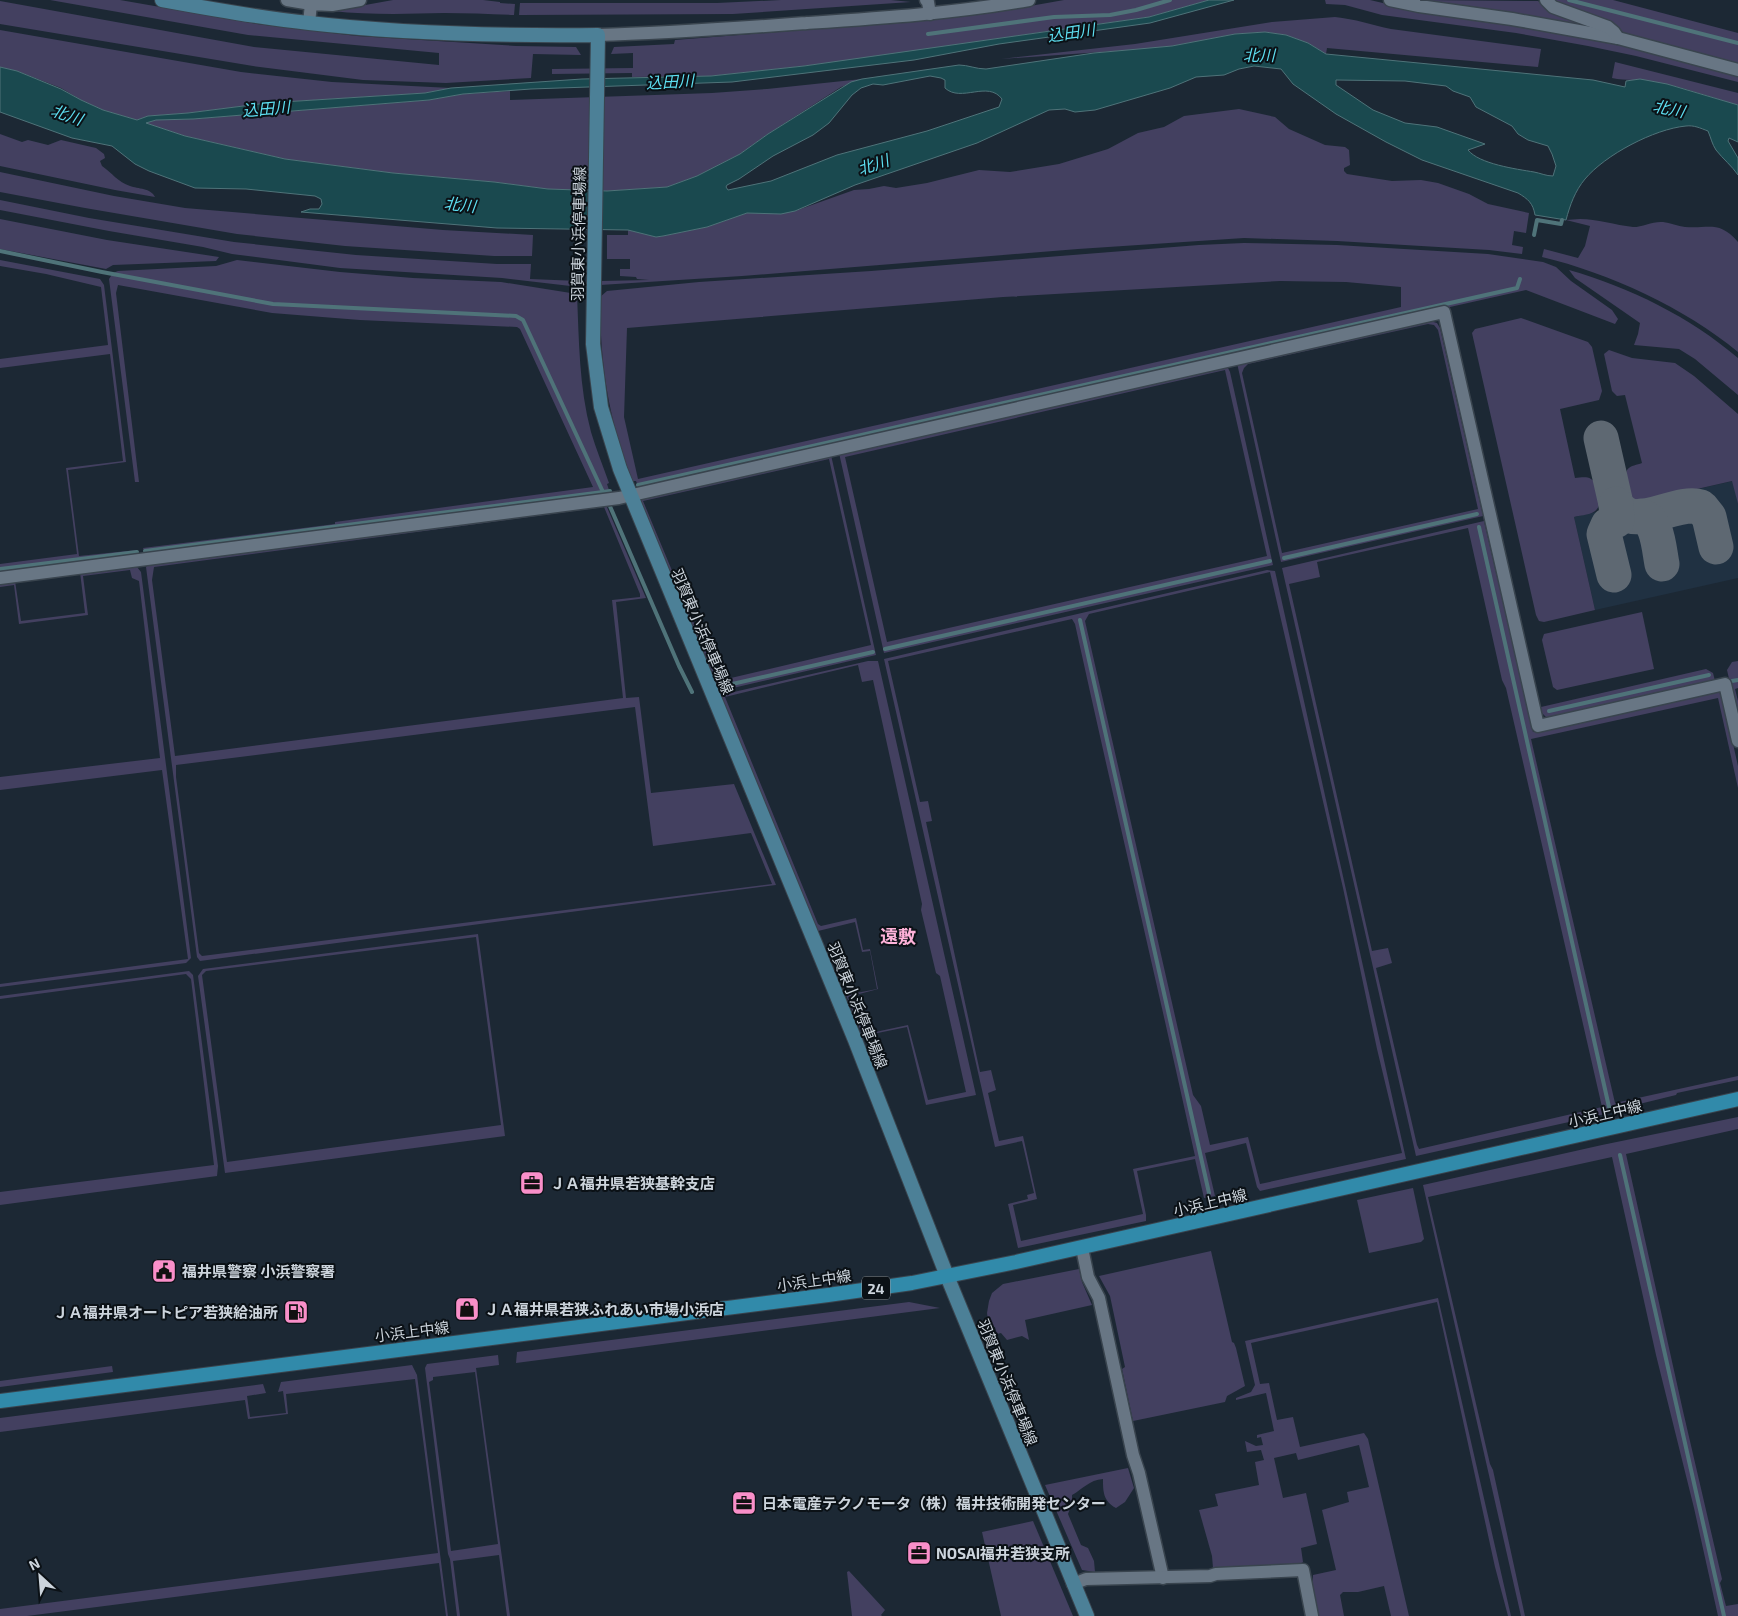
<svg xmlns="http://www.w3.org/2000/svg" width="1738" height="1616" font-family="'Exo 2','Noto Sans JP',sans-serif">
<rect width="100%" height="100%" fill="#1c2834"/>
<!-- built -->
<path fill="#203142" d="M1733 481 1738 504V578L1595 610 1574 517Z"/>
<!-- green -->
<g fill="#434060" fill-rule="evenodd">
<path d="M50 0H120L257 24 357 36 516 46 576 47 581 55 533 54 531 78 446 83 363 80 253 66 0 24V1L254 47 439 65V53L248 35Z"/>
<path d="M393 0H483L500 2V3L515 4 514 15C491 14 467 13 444 13 406 14 369 15 332 11Z"/>
<path d="M781 0H891L911 2 733 14 519 15 520 3H717Z"/>
<path d="M1064 0H1209L1149 17 1042 32 894 55 804 66 711 76 632 77V73L552 74V69L633 68V53L611 54 614 47 674 44 675 40 930 20 990 13Z"/>
<path d="M1325 0H1370L1387 4 1555 31 1607 41 1738 75V82L1636 56 1588 46 1516 33 1382 15 1345 5 1326 4Z"/>
<path d="M1422 0 1538 1 1545 6 1608 31 1563 22Z"/>
<path d="M1555 0H1613L1738 33V64L1623 34 1559 5Z"/>
<path d="M1335 17C1355 19 1372 25 1391 29L1541 49 1538 67 1327 48 1326 54 1308 43 1286 35 1265 32 1235 34 1172 46 1144 49 1001 59 1135 44 1272 22Z"/>
<path d="M0 30 241 72 332 82 451 88 425 93 267 103 188 113 148 116 137 120 103 110 81 100 61 88 17 71 0 67Z"/>
<path d="M1615 62 1738 93V105C1710 97 1683 87 1655 82 1640 79 1626 81 1612 78Z"/>
<path d="M862 79 841 87 768 134 740 154 697 176 667 187 607 191 548 189 494 182 393 173 285 159 185 136 145 123 156 120 193 119 429 100 463 94 510 91V100L712 93 767 89Z"/>
<path d="M1239 109 1275 117 1289 129 1325 145 1345 147 1349 150 1350 165 1344 168V171L1347 174 1392 181 1421 180 1438 183 1469 194 1488 204 1529 213 1526 233 1514 231 1512 245 1523 247 1522 254 1489 250 1337 241 1244 238 1078 249 742 276 600 285 601 281 649 280 637 279 636 277 620 276V269H630V259H607V235H628V230L656 237 663 236 707 227 747 213 795 211 854 190 869 189 884 186 896 188 927 183 979 170 1010 172 1059 164 1108 149 1138 133 1164 127 1184 116Z"/>
<path d="M0 134 22 142 28 140 48 145 61 140 96 148 104 154 105 158 100 161 102 166C112 173 118 182 130 186 138 189 151 188 155 197L115 190 0 166Z"/>
<path d="M0 172 114 196 185 208 443 230 533 235 532 256H494L345 246 237 234 85 208 0 192Z"/>
<path d="M0 200 89 218 234 242 356 255 497 264H531L530 279 579 281V287L502 278 340 268 232 254 203 247 109 231 0 210Z"/>
<path d="M0 219 107 240 219 257 216 261 113 265 106 269 0 249Z"/>
<path d="M1580 219C1597 219 1615 225 1633 227 1643 227 1653 221 1663 222 1670 223 1678 226 1685 227 1709 229 1719 220 1738 242V352C1685 308 1609 273 1542 257L1544 249 1578 258 1585 246 1590 226 1566 220Z"/>
<path d="M1244 243 1337 245 1488 254 1543 262 1556 267 1571 281 1612 310 1618 319 1615 324 1526 290 639 488 636 481H632C608 417 600 364 600 297L607 291 699 282 871 271 1199 245ZM1280 281 1346 282 1401 287V307L638 479 624 417 627 328 1003 297Z"/>
<path d="M0 260 100 279 104 285 126 462 68 470 79 556 137 550V553L135 555 0 573V564L77 554 66 468 123 461 110 354 0 368V359L108 345 101 287 46 274 0 266Z"/>
<path d="M237 260 340 272 413 278 501 282 577 294C579 340 579 387 591 432 596 449 603 466 609 483L607 484 610 493 146 555 143 548 335 524V522L593 487 520 329 517 327 360 320 272 313 118 285 116 293 139 482H135L109 279 113 273 118 271 216 266Z"/>
<path d="M1569 270C1629 287 1690 317 1738 358V395L1695 359 1679 349 1634 345 1638 334 1640 323 1575 278Z"/>
<path d="M1521 318 1588 342 1592 347 1602 391 1599 400 1560 409 1575 478C1580 478 1586 476 1591 479 1598 483 1603 502 1597 509 1593 515 1581 515 1574 517L1595 610 1544 622 1539 621 1536 615 1472 333 1475 329Z"/>
<path d="M1430 321 1437 323 1440 328 1483 516 1281 562 1237 363ZM1428 324 1434 325 1438 330 1478 509 1282 553 1242 373 1244 368 1248 364Z"/>
<path d="M1609 350 1632 358 1675 363 1694 376 1738 414V504L1732 481 1640 502C1637 501 1634 501 1632 499 1627 494 1624 476 1627 470 1631 465 1637 465 1642 463L1625 395 1617 396 1612 391 1604 354Z"/>
<path d="M1227 366 1230 372 1273 565 884 653 839 453ZM1225 370 1267 556 887 642 845 457Z"/>
<path d="M831 455 876 655 720 691 640 499ZM829 459 871 645 718 681 643 501Z"/>
<path d="M606 505 646 598 616 602 626 698 639 697 651 793 734 784 776 885 200 961 197 957 146 567 150 563ZM604 507 640 594V597L612 600 623 698 175 756 152 580 154 567ZM635 707 653 846 751 833 772 884 202 956 199 953 176 777V765Z"/>
<path d="M1484 521 1533 732 1717 691 1722 695 1738 766V788L1718 698 1531 739 1615 1103 1738 1076V1080L1677 1093 1676 1095 1619 1109 1605 1114 1416 1156 1282 568ZM1468 528 1502 680 1506 688 1602 1107 1419 1149 1417 1145 1376 968 1392 963 1388 948 1372 951 1289 584 1320 577 1317 562Z"/>
<path d="M134 565 137 567 141 572 191 958 186 963 0 987V984L188 959 162 770 0 790V777L160 758 139 581 132 578 130 570 83 576 88 615 19 624 14 585 0 587V583L15 581 21 621 85 613 80 572Z"/>
<path d="M1267 570 1275 571 1406 1159 1260 1191 1257 1187 1246 1143 1205 1153 1215 1196 1204 1198 1195 1159 1137 1171 1146 1215V1221L1018 1248 1008 1204 1028 1199 1027 1195 1034 1193 1022 1141 995 1147 884 659ZM1270 572 1343 888 1377 1049 1402 1153 1260 1184 1248 1137 1210 1145 1201 1106 1193 1095 1085 621 1089 614ZM1072 619 1075 624C1114 802 1156 978 1195 1156L1133 1169 1143 1214 1021 1241 1013 1205 1037 1199 1023 1136 999 1141 988 1093 996 1090 991 1070 980 1072 926 822 932 821 928 801 920 802 888 661Z"/>
<path d="M1642 612 1654 669 1557 690 1553 687 1542 640 1544 634Z"/>
<path d="M868 661H878L976 1095 926 1105 907 1027 863 1036 846 995 877 989 870 951 862 952 855 922 818 931 721 695ZM858 665 862 682 873 680 922 904 921 910 936 973 940 976 966 1092 928 1100 908 1025 866 1034 863 1032 848 997 878 989 870 949 863 950 856 918 821 926 818 924 725 697Z"/>
<path d="M1738 661V688L1735 689 1738 701V718L1727 670 1732 662Z"/>
<path d="M1706 669 1713 673 1715 681 1547 718 1542 713 1541 707Z"/>
<path d="M478 934 505 1136 225 1173 198 976 203 969ZM476 937 501 1125 227 1162 202 975 206 971Z"/>
<path d="M189 971 193 975 218 1166 217 1176 0 1205V1192L214 1165 191 979 186 974 0 999V996Z"/>
<path d="M1738 1117V1129L1626 1154 1683 1411 1722 1579 1720 1583 1726 1606 1738 1604V1616H1718L1694 1508 1656 1355 1612 1157 1428 1197 1490 1464 1493 1470 1525 1616H1521L1423 1185 1602 1145Z"/>
<path d="M1413 1188 1424 1239 1421 1242 1369 1253 1357 1200Z"/>
<path d="M1211 1251 1232 1342 1234 1343 1236 1348 1245 1386 1227 1396 1225 1402 1133 1421 1122 1369 1125 1367 1110 1296 1099 1276Z"/>
<path d="M1079 1269 1082 1282 1092 1305 1025 1320 1029 1340 1022 1336 1007 1340 1001 1333 997 1334 995 1327 989 1328 987 1313 989 1301 992 1293 1003 1284Z"/>
<path d="M1438 1298 1511 1616H1508L1495 1567 1437 1302 1251 1343 1260 1384 1269 1383 1277 1420 1293 1417 1300 1447 1364 1433 1368 1439 1409 1616H1391L1384 1586 1358 1592H1343L1340 1595 1344 1616H1318L1312 1591 1313 1575 1336 1570 1322 1510 1349 1502 1347 1492 1369 1487 1359 1445 1298 1460 1296 1453 1274 1458 1283 1498 1306 1493 1317 1544 1301 1548 1303 1562 1300 1564 1213 1568 1212 1556 1199 1510 1218 1506 1215 1494 1259 1485 1255 1462 1264 1460 1261 1450 1247 1452 1245 1441 1256 1446 1263 1445 1261 1437 1257 1438V1435L1274 1431 1266 1393 1236 1400V1398L1251 1392 1255 1385 1245 1341Z"/>
<path d="M909 1302 940 1308 516 1363 517 1352Z"/>
<path d="M498 1355 499 1365 476 1368 510 1616H507L499 1555 453 1561 460 1616H457L450 1559 448 1554 425 1368 427 1364ZM475 1372 498 1544 451 1551 429 1382 433 1380V1377Z"/>
<path d="M412 1365 417 1375 448 1616H446L439 1563 27 1616H0V1609L438 1553 415 1379 286 1394 288 1414 248 1419 245 1400 0 1432V1418L263 1384 266 1393 247 1396 250 1417 286 1413 283 1391 278 1392 281 1382Z"/>
<path d="M112 1366 113 1372 0 1387V1381Z"/>
<path d="M1128 1468 1134 1488 1125 1502 1116 1508C1103 1501 1103 1491 1103 1479 1089 1480 1083 1489 1072 1495V1503L1068 1514 1081 1545 1088 1548 1094 1561 1095 1572 1082 1570 1045 1485Z"/>
<path d="M1033 1521 1073 1616H1001L982 1532Z"/>
<path d="M849 1571 885 1610 881 1615 882 1616H852L847 1572Z"/>
</g>
<!-- water -->
<path fill="#1a494f" stroke="#4f7379" fill-rule="evenodd" d="M1209 0H1234L1150 23 999 44 914 60 798 74 732 82 531 89 463 94 429 100 193 119 156 120 146 123 185 136 285 159 393 173 494 182 548 189 607 191 667 187 697 176 740 154 768 134 851 82 862 79 959 65C968 65 976 69 986 69L1094 53 1172 46 1235 34 1265 32 1286 35 1308 43 1326 54 1593 80 1625 87 1626 81 1640 79 1667 84 1738 105V142L1729 138 1728 141 1738 158V175C1732 166 1723 159 1716 150 1712 144 1711 138 1708 131 1700 128 1694 125 1686 126 1654 129 1605 155 1585 179 1575 191 1570 205 1566 220L1535 215C1533 203 1528 199 1518 193L1422 160 1386 142 1336 114 1293 84 1281 69 1254 66 1239 69 1224 75 1196 77 1170 88 1095 110 1075 112 1065 109 1049 110 977 143 855 185 795 211 781 214 747 213 707 227 663 236 656 237 628 230 497 228 301 212 310 209H319L322 204 321 199 315 196 246 189 195 188 149 171 135 164 112 146 72 138 0 112V67L17 71 61 89 81 100 103 110 137 120 148 116 188 113 267 103 425 93 451 88 582 79 711 76 804 66 1149 17ZM930 76 941 78 945 80V88C961 103 988 80 1002 99L999 107 927 131 837 155 771 181 728 190 726 187 727 185 739 179 773 156 813 135 829 123 852 95 861 88 873 84 883 85ZM1336 80 1405 81 1446 86 1453 91 1470 97 1476 107 1512 126 1518 134 1528 140 1548 146 1552 154 1556 166 1553 176C1546 176 1540 173 1534 172 1516 169 1479 164 1468 150L1485 144 1437 127 1405 123 1373 110 1336 85Z"/>
<g fill="none" stroke-linecap="round" stroke-linejoin="round">
<!-- stream -->
<g stroke="#4f7379" stroke-width="4">
<path d="M1569 0 1738 43"/>
<path d="M928 34 1054 17 1110 15 1136 10 1170 0"/>
<path d="M1534 235 1537 220 1561 224 1562 220"/>
<path d="M0 251 102 272 273 304 516 316 523 320 603 492 610 491"/>
<path d="M638 485 1517 288 1520 279"/>
<path d="M609 504 679 666 692 692"/>
<path d="M1479 527 1609 1107"/>
<path d="M145 551 603 492"/>
<path d="M1284 558 1477 514"/>
<path d="M0 569 137 552"/>
<path d="M1080 620 1209 1193"/>
<path d="M885 649 1270 561"/>
<path d="M1732 681 1738 680"/>
<path d="M719 687 873 652"/>
<path d="M1549 711 1709 675"/>
<path d="M1620 1155 1724 1616"/>
</g>
<!-- taxiway -->
<g stroke="#5e6872" stroke-width="35">
<path d="M1601 438 1616 504C1633 535 1674 499 1701 507L1709 517 1716 547"/>
<path d="M1641 516C1658 519 1659 550 1662 564"/>
<path d="M1614 575 1604 534 1608 525 1617 520 1616 504"/>
</g>
<defs>
<g id="minor">
<path d="M287 0 311 4"/>
<path d="M926 0 928 2 930 14"/>
<path d="M1390 0 1419 6 1512 19 1618 38 1738 70"/>
<path d="M1546 0 1553 7 1608 27 1614 32 1618 38"/>
<path d="M309 23 311 4 332 5 360 0"/>
<path d="M598 35C668 33 737 28 807 23 881 18 956 13 1029 0"/>
<path d="M0 578 619 498 1444 312 1538 726 1725 684 1738 741"/>
<path d="M1082 1248 1088 1277 1099 1298 1133 1455 1139 1473 1163 1578"/>
<path d="M1073 1584 1086 1579 1210 1576 1216 1574 1303 1570 1312 1616"/>
</g>
<path id="secondary" d="M162 0C211 9 260 18 309 23 405 34 502 36 598 35L593 344 601 407 620 469 855 1040 947 1276 1087 1616"/>
<path id="primary" d="M0 1401 828 1295 912 1283 1016 1262 1738 1099"/>
</defs>
<!-- minor casing -->
<use href="#minor" stroke="#39444e" stroke-width="15"/>
<!-- secondary casing -->
<use href="#secondary" stroke="#39444e" stroke-width="16"/>
<!-- primary casing -->
<use href="#primary" stroke="#39444e" stroke-width="16"/>
<!-- minor -->
<use href="#minor" stroke="#687684" stroke-width="12"/>
<!-- secondary -->
<use href="#secondary" stroke="#4c8097" stroke-width="14"/>
<!-- primary -->
<use href="#primary" stroke="#318aaa" stroke-width="14"/>
</g>
<!-- icons -->
<defs>
<symbol id="office-square" viewBox="-11 -11 22 22"><rect x="-9" y="-9" width="18" height="18" rx="4" fill="#f98fc9" stroke="#0b1116"/><path d="M-6-3h4V-5.5h4V-3h4V5H-6ZM-1-4.5V-3h2v-1.5ZM-6 0V1H6V0Z" fill="#111"/></symbol>
<symbol id="civic-square" viewBox="-11 -11 22 22"><rect x="-9" y="-9" width="18" height="18" rx="4" fill="#f98fc9" stroke="#0b1116"/><path d="M-.6-6.5H3V-4.5H.6V-3L4-1V1h2V6H-6V1h2V-1L-.6-3ZM-1.2 2.5V6h2.4V2.5Z" fill="#111"/></symbol>
<symbol id="shop-square" viewBox="-11 -11 22 22"><rect x="-9" y="-9" width="18" height="18" rx="4" fill="#f98fc9" stroke="#0b1116"/><path d="M-5-2.5h2.3a2.7 3.5 0 0 1 5.4 0H5L5.5 6h-11ZM-1.5-2.5h3a1.5 2.3 0 0 0-3 0Z" fill="#111"/></symbol>
<symbol id="fuel-square" viewBox="-11 -11 22 22"><rect x="-9" y="-9" width="18" height="18" rx="4" fill="#f98fc9" stroke="#0b1116"/><path d="M-5.5-6h7V0h2V4h1.3V-2.5L3-4.5l.8-.8L6-3V5H2.5V1h-1V6h-7ZM-4.2-4.7v3.2H.2V-4.7Z" fill="#111"/></symbol>
</defs>
<g fill-rule="evenodd">
<use href="#office-square" x="518" y="1169" width="28" height="28"/>
<use href="#civic-square" x="150" y="1257" width="28" height="28"/>
<use href="#shop-square" x="453" y="1295" width="28" height="28"/>
<use href="#fuel-square" x="282" y="1298" width="28" height="28"/>
<use href="#office-square" x="730" y="1489" width="28" height="28"/>
<use href="#office-square" x="905" y="1539" width="28" height="28"/>
</g>
<g text-anchor="middle" dominant-baseline="central" stroke-width="4" stroke-linejoin="round" paint-order="stroke">
<!-- shield labels -->
<rect fill="#0b1116" stroke="#929aa1" stroke-width="1" x="862" y="1276.5" width="28" height="23" rx="4"/>
<g font-size="14" font-weight="bold" fill="#ccd4dc">
<text x="876" y="1288">24</text>
</g>
<!-- street labels -->
<g font-size="15" fill="#ccd4dc" stroke="#0b1116">
<text transform="translate(578 234) rotate(-89)">羽賀東小浜停車場線</text>
<text transform="translate(703 631) rotate(67)">羽賀東小浜停車場線</text>
<text transform="translate(858 1005) rotate(68)">羽賀東小浜停車場線</text>
<text transform="translate(1605 1113) rotate(-13)">小浜上中線</text>
<text transform="translate(1210 1202) rotate(-13)">小浜上中線</text>
<text transform="translate(814 1280) rotate(-8)">小浜上中線</text>
<text transform="translate(412 1331) rotate(-7)">小浜上中線</text>
<text transform="translate(1008 1382) rotate(68)">羽賀東小浜停車場線</text>
</g>
<!-- poi labels -->
<g font-size="15" font-weight="bold" fill="#ccd4dc" stroke="#0b1116" text-anchor="start">
<text x="550" y="1183">ＪＡ福井県若狭基幹支店</text>
<text x="182" y="1271">福井県警察 小浜警察署</text>
<text x="484" y="1309">ＪＡ福井県若狭ふれあい市場小浜店</text>
<text x="278" y="1312" text-anchor="end">ＪＡ福井県オートピア若狭給油所</text>
<text x="762" y="1503">日本電産テクノモータ（株）福井技術開発センター</text>
<text x="936" y="1553">NOSAI福井若狭支所</text>
</g>
<!-- water labels -->
<g font-size="16" font-style="italic" fill="#5ddef0" stroke="#0b1116">
<text transform="translate(1071 32) rotate(-8)">込田川</text>
<text x="1259" y="54">北川</text>
<text transform="translate(670 81) rotate(-3)">込田川</text>
<text transform="translate(266 108) rotate(-5)">込田川</text>
<text transform="translate(1669 108) rotate(12)">北川</text>
<text transform="translate(67 114) rotate(19)">北川</text>
<text transform="translate(873 164) rotate(-19)">北川</text>
<text transform="translate(460 204) rotate(6)">北川</text>
</g>
<!-- quarter labels -->
<g font-size="18" font-weight="bold" fill="#feb2d9" stroke="#0b1116">
<text x="898" y="936">遠敷</text>
</g>
</g>
<!-- north arrow -->
<g transform="translate(40 1576) rotate(334)" stroke="#0b1116" stroke-width="4" paint-order="stroke">
<path d="M0-4L9 19L0 12L-9 19Z" fill="#ccd4dc"/>
<text y="-8" font-size="14" font-weight="bold" text-anchor="middle" fill="#ccd4dc">N</text>
</g>
</svg>
